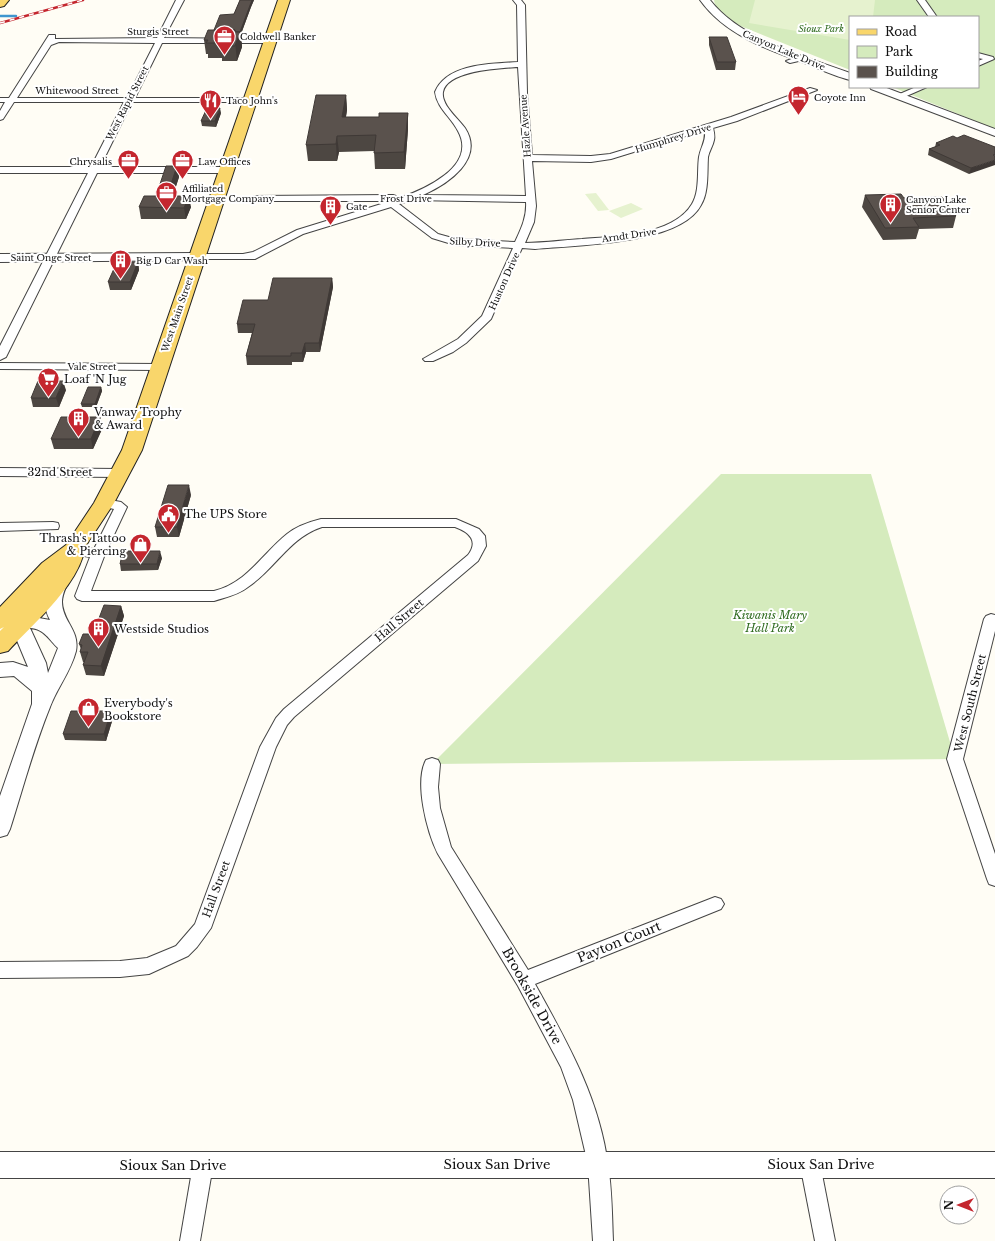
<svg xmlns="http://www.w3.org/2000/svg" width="995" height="1241" font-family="'Libre Baskerville',serif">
<rect width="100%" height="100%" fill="#fffdf5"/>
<!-- green -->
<g fill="#d5ebbd">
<path d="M714 0H995V129L892 87H978V17H850V70L738 25C729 19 715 11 714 0Z"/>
<path d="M721 474H871L955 759 432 764Z"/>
</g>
<!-- pitch -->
<g fill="#e6f2cf">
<path d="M755 0H875L873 17H850V40L749 23Z"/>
<path d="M596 193 609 210 598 211 585 194Z"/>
<path d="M631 203 643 209 621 218 609 211Z"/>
</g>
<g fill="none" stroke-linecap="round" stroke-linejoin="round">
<!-- stream -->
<path stroke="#3f96cf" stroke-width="2.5" d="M0 16H16"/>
<defs>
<g id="minor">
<path d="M176 0H184L164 38 269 39 273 41 269 43H162L135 98H250L254 100 250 102H132L100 167H226L230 170 226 173H97L6 357 0 360V346L88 173H0V167H91L124 102H14L3 119 0 120V111L5 102H0V98H9L49 35H55V39L157 38ZM59 42 155 43 127 98H17L51 45Z"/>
<path d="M513 0H521L525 5 527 93 532 155 591 156 610 154 731 117 810 88 817 90 737 121 713 128C714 132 715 136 714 140 713 146 709 151 708 157 707 172 709 192 701 205 680 245 576 245 535 249L522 248 491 319 466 343 453 352 433 361H425L423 359 458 339 482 316 513 248 455 245 432 238 391 207 303 234 255 259H193L192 257 193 255 197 254H243L253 252 297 230 391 201H257L252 198 254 196 393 195 396 196 397 199C423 190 478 167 458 131 451 117 437 108 435 92 447 63 492 64 518 62L517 5ZM518 67 526 196 423 195C448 184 485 159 465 128 458 118 441 105 443 92 447 70 502 68 518 67ZM705 130C706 142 701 146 699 157 697 171 700 191 692 204 673 236 615 236 582 239 563 240 544 243 525 243L534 222 536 206 532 161 591 162 611 159ZM412 200 526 202C527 217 521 229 515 242L456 239 438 234 399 204Z"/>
<path d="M917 0H925L937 17H929Z"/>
<path d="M978 53 993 57 994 59 978 66V61L983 59 978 58Z"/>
<path d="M800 56H803V60L790 63 786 61Z"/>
<path d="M916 87H927L902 98 895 96Z"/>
<path d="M0 363 160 364 166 367 160 370 0 369Z"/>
<path d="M0 468 121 469 127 473 121 477 0 476Z"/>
<path d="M104 499 121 502 127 507 105 554 91 591H214C247 583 262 554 287 534 297 526 309 522 321 519H456L479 529 485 536 486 546 478 561 294 717 287 725 276 747 211 928 197 947 188 956 149 974 120 977 0 978V962L120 961 147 958 176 946 195 924 260 747 276 718 284 709 468 555C479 541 469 532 455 527H322C289 538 276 568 248 587 238 595 226 597 214 601H82L77 599 75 596 90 557 68 553 66 550 68 547 73 546 94 549 114 509 100 506 98 503 100 500Z"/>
<path d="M53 522 58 523 59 526 58 529 0 531V523Z"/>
<path d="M991 614 995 615V631L963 759 995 854V886L989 884 987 879 947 759 984 619 986 616Z"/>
<path d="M432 758 438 760 440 764 438 787 440 808 451 847 528 970 715 897 721 899 724 904 721 909 535 984C567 1042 599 1097 608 1165 612 1190 612 1216 613 1241H593L588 1164 573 1100 561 1067 518 986 438 854C427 832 414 782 426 760Z"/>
<path d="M810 1154 817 1157 820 1164 835 1241H815L800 1164 803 1157Z"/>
<path d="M203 1155 210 1158 213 1165 200 1241H180L193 1165 196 1158Z"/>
</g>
<g id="tertiary">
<path d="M700 0H710C741 40 804 56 850 73V80C835 76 821 70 807 64 768 50 725 35 700 0Z"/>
<path d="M870 87H884L995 129V136L871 89Z"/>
<path d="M197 253 202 254 203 257 202 260 0 262V254Z"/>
<path d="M59 576 65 578 68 582C65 589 62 595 62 602 62 621 80 630 76 651 71 671 57 688 50 707 34 746 23 788 10 829L7 835 0 837V796L32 704V691L14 676 0 677V663L13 662 28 667 13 631 0 635V622L9 620 14 607 20 605 26 607 29 611 28 616 50 620C42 605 44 592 53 578ZM30 628C45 629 49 640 58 648L48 673 46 663Z"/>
<rect x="0" y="1152" width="995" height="26"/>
</g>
<g id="primary">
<path d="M0 0H9L4 6 0 7Z"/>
<path d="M278 0H290L142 450 114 503 81 553 83 556C72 591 33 624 8 651L0 653V631L4 627 0 629V607L42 563 66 545 94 503 122 450Z"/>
</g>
</defs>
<!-- minor casing -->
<use href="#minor" stroke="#444" stroke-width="2"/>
<!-- tertiary casing -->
<use href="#tertiary" stroke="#444" stroke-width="2"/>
<!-- primary casing -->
<use href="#primary" stroke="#222" stroke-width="2"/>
<!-- minor -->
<use href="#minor" fill="#fff" fill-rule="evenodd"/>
<!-- tertiary -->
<use href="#tertiary" fill="#fff" fill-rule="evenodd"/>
<!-- primary -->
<use href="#primary" fill="#f9d66b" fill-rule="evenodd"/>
<defs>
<path id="rail" d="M0 23 83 0"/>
</defs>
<!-- rail casing -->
<use href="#rail" stroke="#c4262e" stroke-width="2.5"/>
<!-- rail -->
<use href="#rail" stroke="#fff" stroke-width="1.5" stroke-dasharray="5" stroke-linecap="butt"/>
</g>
<!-- wall -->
<g fill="#4d4742">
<path d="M240 0H254L251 7 241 34 242 47 237 61H222V58H208V54H206L204 40 214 30 234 14Z"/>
<path d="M709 37 736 62 735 70H716L709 45Z"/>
<path d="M346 95 347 110 346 117H379L408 113V129L405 169H375L374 151 339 152 337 161H308L306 145Z"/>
<path d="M221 113 216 127 202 126 201 121Z"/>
<path d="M957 138 995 147 969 174 928 155 929 149 935 147 936 143Z"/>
<path d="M177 166 179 177 173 196 191 207 186 219H141L139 207 156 196Z"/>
<path d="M865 195 904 198 956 216 953 228 919 229 916 239 883 240 862 207Z"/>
<path d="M138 262 139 270 131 290H110L108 282Z"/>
<path d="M332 278 333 287 320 352H306L303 362H292V365H247L246 356 252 333H238L237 324 268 300Z"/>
<path d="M101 387 102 391 96 407H82L81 404Z"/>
<path d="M66 390 59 407H33L31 398Z"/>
<path d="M100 417 103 427 93 449H54L51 439Z"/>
<path d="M191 495 179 537H157L155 527Z"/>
<path d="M162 558 158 570 121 571 120 564Z"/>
<path d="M121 606 124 616 104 676 86 675 83 665 84 662H83L80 652 81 649 79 644 93 634Z"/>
<path d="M113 718 106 741 65 740 63 734Z"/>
</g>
<!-- shaded-wall -->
<g fill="#3f3936">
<path d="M252 0H254L251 7 241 34 242 47 237 61 234 32 235 30 239 34Z"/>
<path d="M346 95 347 110 343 133 342 117Z"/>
<path d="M220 108 221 113 216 127 215 121Z"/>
<path d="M408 113V129L405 169 404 152Z"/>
<path d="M337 136 339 152 337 161 336 144Z"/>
<path d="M995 160V165L969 174 971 168Z"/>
<path d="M177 166 179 177 169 207 167 196Z"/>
<path d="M189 196 191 207 186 219 184 208Z"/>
<path d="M138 262 139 270 131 290 130 282Z"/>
<path d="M332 278 333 287 320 352 319 343Z"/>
<path d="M305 343 306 352 303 362 302 353Z"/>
<path d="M63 381 66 390 59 407 56 398Z"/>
<path d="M101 387 102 391 96 407 95 404Z"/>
<path d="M100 417 103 427 93 449 91 439Z"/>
<path d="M189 485 191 495 179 537 177 527Z"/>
<path d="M160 551 162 558 158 570 157 564Z"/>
<path d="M121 606 124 616 104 676 101 666Z"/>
<path d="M111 711 113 718 106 741 104 734Z"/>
</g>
<!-- building -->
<g fill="#5a524d" stroke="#3f3936">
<path d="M240 0H252L240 32H235V30H214L220 15 234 14Z"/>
<path d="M208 30H235L234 32H240L235 46H220L222 43H206L208 40H204Z"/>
<path d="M709 37H727L736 62H717Z"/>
<path d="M316 95H346L342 117H379V113H408L404 152 374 153 376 135 337 136 336 144 306 145Z"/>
<path d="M207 108H220L215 121H201Z"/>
<path d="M964 135 995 147V155H993L995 156V160L971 168 929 149 940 145 936 143 953 136 957 138Z"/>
<path d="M166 166H177L167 196H189L184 208 139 207 144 196H156Z"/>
<path d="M901 194 904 198 942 197 956 216 913 218 919 227 885 228 865 195Z"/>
<path d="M117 262H138L130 282H108Z"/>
<path d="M273 278H332L319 343H305L302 353H291V356H246L255 324H237L243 300H268Z"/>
<path d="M38 381H63L56 398H31Z"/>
<path d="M88 387H101L95 404H81Z"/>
<path d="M61 417H100L91 439H51Z"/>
<path d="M168 485H189L177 527H155Z"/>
<path d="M123 551H160L157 564H120Z"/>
<path d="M104 605 121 606 101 666 83 665 88 652H80L82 645 79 644 83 634H93Z"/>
<path d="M71 711H111L104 734H63Z"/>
</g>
<!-- icons -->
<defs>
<symbol id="office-pin" viewBox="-11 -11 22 30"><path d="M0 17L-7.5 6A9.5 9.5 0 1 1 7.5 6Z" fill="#c4262e" stroke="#fff"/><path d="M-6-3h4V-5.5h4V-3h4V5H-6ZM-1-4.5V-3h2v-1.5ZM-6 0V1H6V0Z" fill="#fff"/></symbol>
<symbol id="hotel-pin" viewBox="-11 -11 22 30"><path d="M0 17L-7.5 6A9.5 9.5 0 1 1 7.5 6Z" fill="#c4262e" stroke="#fff"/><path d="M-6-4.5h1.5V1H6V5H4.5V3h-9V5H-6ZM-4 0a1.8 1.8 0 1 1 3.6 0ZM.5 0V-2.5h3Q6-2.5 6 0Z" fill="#fff"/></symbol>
<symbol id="restaurant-pin" viewBox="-11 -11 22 30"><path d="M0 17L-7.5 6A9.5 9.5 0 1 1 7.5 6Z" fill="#c4262e" stroke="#fff"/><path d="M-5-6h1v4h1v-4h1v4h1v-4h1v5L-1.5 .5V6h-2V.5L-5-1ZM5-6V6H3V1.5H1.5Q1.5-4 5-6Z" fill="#fff"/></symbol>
<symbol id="building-pin" viewBox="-11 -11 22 30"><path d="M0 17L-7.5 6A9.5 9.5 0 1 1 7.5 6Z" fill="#c4262e" stroke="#fff"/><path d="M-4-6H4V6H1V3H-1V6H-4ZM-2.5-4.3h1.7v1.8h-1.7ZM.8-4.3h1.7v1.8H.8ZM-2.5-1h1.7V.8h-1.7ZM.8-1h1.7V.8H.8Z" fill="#fff"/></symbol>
<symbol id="supermarket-pin" viewBox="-11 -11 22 30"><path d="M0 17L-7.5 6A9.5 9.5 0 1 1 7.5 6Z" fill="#c4262e" stroke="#fff"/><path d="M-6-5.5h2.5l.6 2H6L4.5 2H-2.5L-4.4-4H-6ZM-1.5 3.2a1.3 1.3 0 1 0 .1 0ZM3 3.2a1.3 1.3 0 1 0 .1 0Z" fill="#fff"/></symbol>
<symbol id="civic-pin" viewBox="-11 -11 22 30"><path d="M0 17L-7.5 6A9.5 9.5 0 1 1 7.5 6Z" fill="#c4262e" stroke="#fff"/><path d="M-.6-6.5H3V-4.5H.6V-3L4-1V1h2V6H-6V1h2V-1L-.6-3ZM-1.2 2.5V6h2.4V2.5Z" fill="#fff"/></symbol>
<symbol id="shop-pin" viewBox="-11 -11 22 30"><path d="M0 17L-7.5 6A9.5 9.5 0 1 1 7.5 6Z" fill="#c4262e" stroke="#fff"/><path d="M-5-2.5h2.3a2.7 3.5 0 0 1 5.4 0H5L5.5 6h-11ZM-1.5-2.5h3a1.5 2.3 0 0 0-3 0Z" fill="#fff"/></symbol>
</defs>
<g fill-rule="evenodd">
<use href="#office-pin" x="212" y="24" width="25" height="34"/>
<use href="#hotel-pin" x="786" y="84" width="25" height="34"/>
<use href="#restaurant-pin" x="198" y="88" width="25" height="34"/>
<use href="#office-pin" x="116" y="148" width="25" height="34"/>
<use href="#office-pin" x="170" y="148" width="25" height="34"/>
<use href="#office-pin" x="154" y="180" width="25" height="34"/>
<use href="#building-pin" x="878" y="192" width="25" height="34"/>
<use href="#building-pin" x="318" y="194" width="25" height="34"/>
<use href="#building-pin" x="108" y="248" width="25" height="34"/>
<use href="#supermarket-pin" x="36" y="366" width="25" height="34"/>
<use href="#building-pin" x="66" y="406" width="25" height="34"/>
<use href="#civic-pin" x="156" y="502" width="25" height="34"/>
<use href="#shop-pin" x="128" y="532" width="25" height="34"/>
<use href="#building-pin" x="86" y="616" width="25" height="34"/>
<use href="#shop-pin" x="76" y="696" width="25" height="34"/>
</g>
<g text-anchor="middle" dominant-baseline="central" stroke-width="4" stroke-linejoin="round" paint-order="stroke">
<!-- far-park labels -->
<g font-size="9" font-style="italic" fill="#2f6b1f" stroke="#fff">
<text x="821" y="28">Sioux Park</text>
</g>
<!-- far-street labels -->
<g font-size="9" fill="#111" stroke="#fff">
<text x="158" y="31">Sturgis Street</text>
<text transform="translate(784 50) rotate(23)">Canyon Lake Drive</text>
<text x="77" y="90">Whitewood Street</text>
<text transform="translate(127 103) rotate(-63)">West Rapid Street</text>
<text transform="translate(525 126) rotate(-94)">Hazle Avenue</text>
<text transform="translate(673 138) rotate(-17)">Humphrey Drive</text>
<text x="406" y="198">Frost Drive</text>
<text transform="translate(629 235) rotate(-8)">Arndt Drive</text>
<text transform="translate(475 242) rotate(3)">Silby Drive</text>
<text x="51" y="257">Saint Onge Street</text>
<text transform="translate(504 281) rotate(-66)">Huston Drive</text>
<text transform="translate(177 314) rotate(-71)">West Main Street</text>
<text x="92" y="366">Vale Street</text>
</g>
<!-- far-poi labels -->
<g font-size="9" fill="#111" stroke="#fff" text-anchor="start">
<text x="240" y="36">Coldwell Banker</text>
<text x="814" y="97">Coyote Inn</text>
<text x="226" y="100">Taco John's</text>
<text x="112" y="161" text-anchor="end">Chrysalis</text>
<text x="198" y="161">Law Offices</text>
<text x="182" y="188">Affiliated<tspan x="182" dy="10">Mortgage Company</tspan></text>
<text x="906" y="199">Canyon Lake<tspan x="906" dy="10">Senior Center</tspan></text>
<text x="346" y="206">Gate</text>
<text x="136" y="260">Big D Car Wash</text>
</g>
<!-- poi labels -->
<g font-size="11" fill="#111" stroke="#fff" text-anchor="start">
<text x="64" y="379">Loaf 'N Jug</text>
<text x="94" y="412">Vanway Trophy<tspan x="94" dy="13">&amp; Award</tspan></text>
<text x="184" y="514">The UPS Store</text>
<text x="126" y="538" text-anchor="end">Thrash's Tattoo<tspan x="126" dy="13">&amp; Piercing</tspan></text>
<text x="114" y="629">Westside Studios</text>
<text x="104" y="703">Everybody's<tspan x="104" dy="13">Bookstore</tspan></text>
</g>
<!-- street labels -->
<g font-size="11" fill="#111" stroke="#fff">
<text x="60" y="472">32nd Street</text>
<text transform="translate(399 620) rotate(-40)">Hall Street</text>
<text transform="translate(970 703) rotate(-76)">West South Street</text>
<text transform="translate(216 889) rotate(-70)">Hall Street</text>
</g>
<!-- park labels -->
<g font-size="11" font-style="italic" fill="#2f6b1f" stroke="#fff">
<text x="770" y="615">Kiwanis Mary<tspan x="770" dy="13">Hall Park</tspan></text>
</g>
<!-- near-street labels -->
<g font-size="13" fill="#111" stroke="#fff">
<text transform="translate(619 942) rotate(-22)">Payton Court</text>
<text transform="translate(532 996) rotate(61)">Brookside Drive</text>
<text x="497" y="1164">Sioux San Drive</text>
<text x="821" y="1164">Sioux San Drive</text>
<text x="173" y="1165">Sioux San Drive</text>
</g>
</g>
<!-- legend -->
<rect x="849" y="16" width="130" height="72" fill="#ffffff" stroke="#a0a0a0"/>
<rect x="857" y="29" width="20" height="6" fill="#f9d66b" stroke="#a0a0a0"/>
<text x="885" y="36" font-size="12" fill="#111111">Road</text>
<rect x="857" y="46" width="20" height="12" fill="#d5ebbd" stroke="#a0a0a0"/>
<text x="885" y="56" font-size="12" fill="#111111">Park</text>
<rect x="857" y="66" width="20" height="12" fill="#5a524d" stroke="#a0a0a0"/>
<text x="885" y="76" font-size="12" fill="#111111">Building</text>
<!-- north arrow -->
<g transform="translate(959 1205) rotate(270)"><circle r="19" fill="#ffffff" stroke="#a0a0a0"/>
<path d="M0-3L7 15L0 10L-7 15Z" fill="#c4262e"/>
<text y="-6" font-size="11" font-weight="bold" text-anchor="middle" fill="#111111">N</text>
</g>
</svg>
